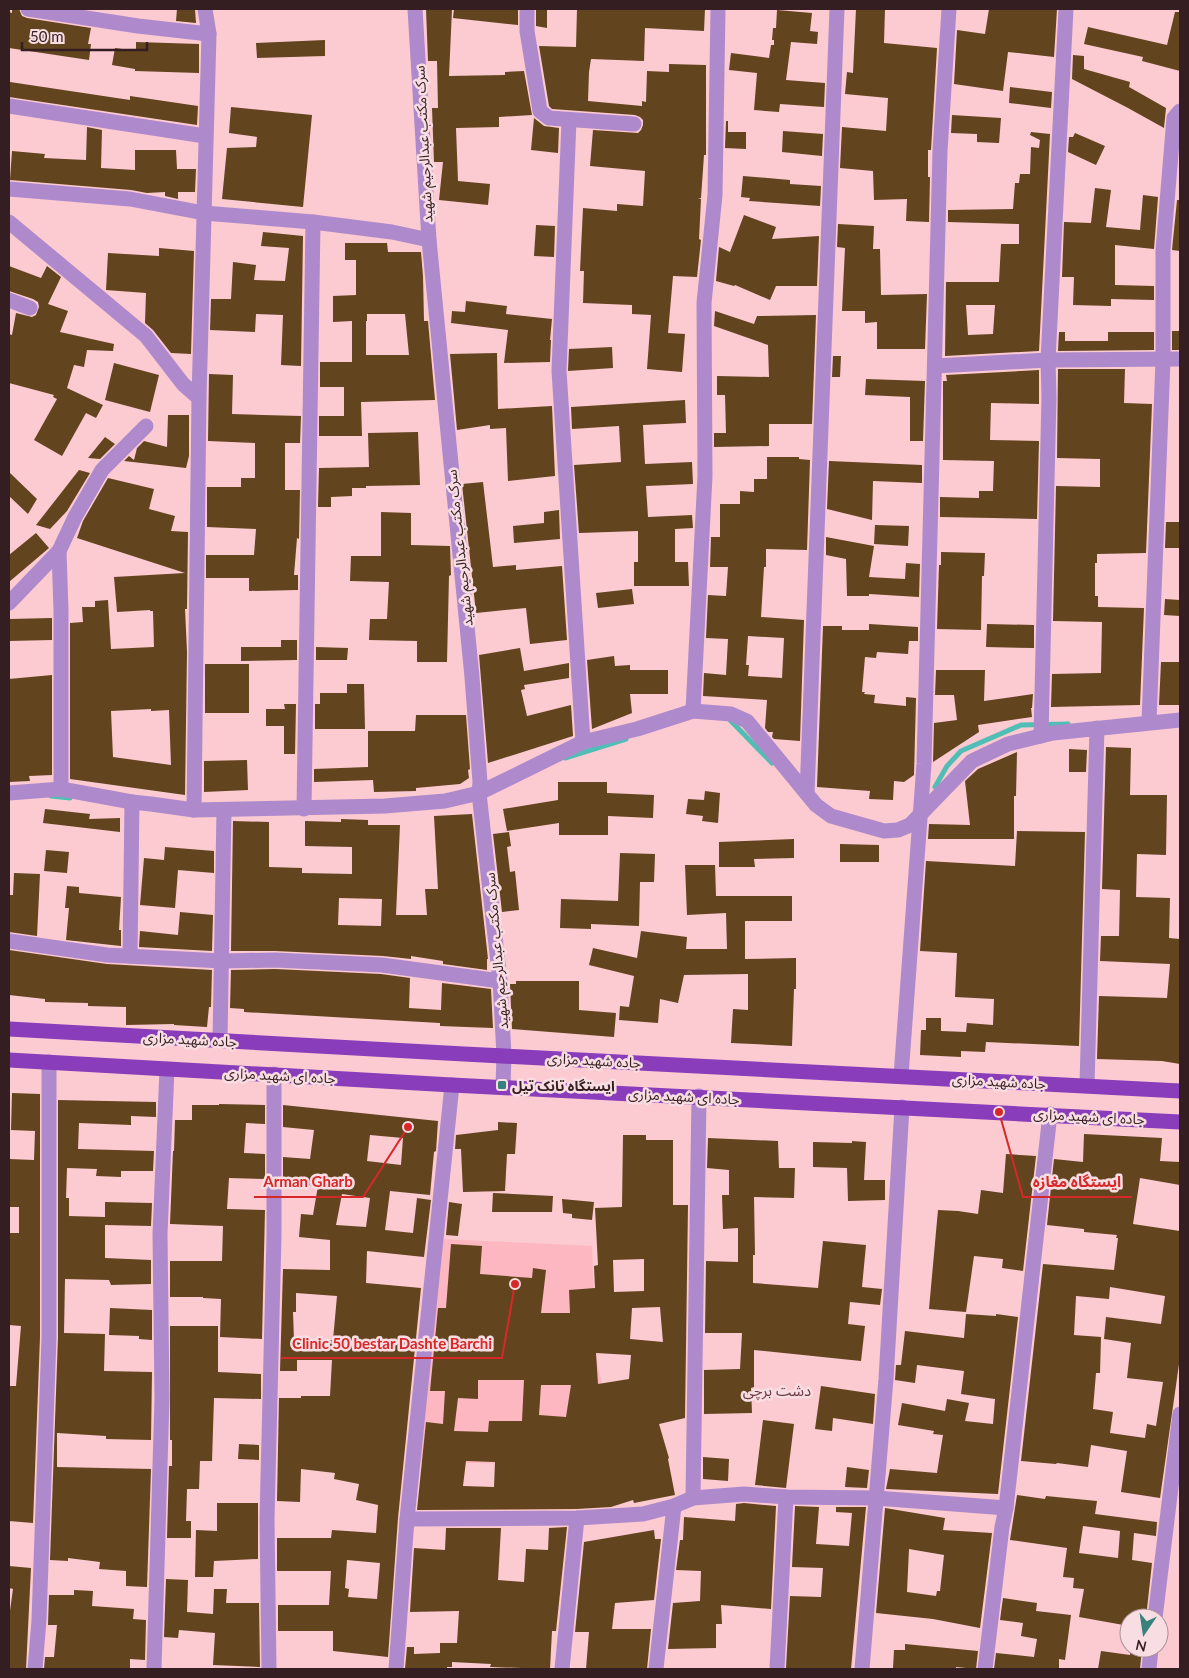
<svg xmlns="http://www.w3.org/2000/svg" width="1189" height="1678" font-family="Lato,'Noto Sans Arabic',sans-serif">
<rect width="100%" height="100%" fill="#fccad1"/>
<!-- built -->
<path fill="#fcb7c1" d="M441 1239 592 1246 596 1355 618 1465 418 1462Z"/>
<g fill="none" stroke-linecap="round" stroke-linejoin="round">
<!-- stream -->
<g stroke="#51beb6" stroke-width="5">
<path d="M729 719 772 763"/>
<path d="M565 758 626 739"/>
<path d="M935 787 947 766 961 751 1021 725 1068 724"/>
<path d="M51 796 70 798"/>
</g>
</g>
<!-- building -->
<g fill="#62441f" fill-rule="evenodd">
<path d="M12 9H19L22 16 27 18 91 28 88 44H91L89 60 9 48V12L12 13Z"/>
<path d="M177 9H195L196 23 176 21Z"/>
<path d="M426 9H452L449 76 505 75V72L524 71 532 115 499 117V127L456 128 458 181 490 184 488 205 439 200 443 162H434L432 108H438L437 61H428Z"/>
<path d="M454 9 501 10 502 9H518V25L453 18Z"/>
<path d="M536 9H547V28L536 26Z"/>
<path d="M577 9H705L704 31 645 28 644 61 591 59 589 72 588 101 642 106V101L646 102 647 71 669 72V64L706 65V155H704L701 198H698L701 199 699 239 701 240 697 277 673 276 668 333 685 334 682 372 647 369 651 315 632 314V305L583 303 584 271H580L583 208 617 211V204L643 206 645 171 590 166 593 130 638 133 641 130 643 125V120L640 117 635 115 552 109 549 106 539 46 576 47Z"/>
<path d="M856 9H885L884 43 937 48 931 150H928V177H930L929 222 906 221 907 199 874 200 873 171 840 168 842 127 886 131 888 98 845 94 847 72 853 73Z"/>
<path d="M989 9H1057L1054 57 1008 52 1003 91 954 84 957 30 985 34Z"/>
<path d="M777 10 812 13 810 31 818 32 817 44 791 42 786 80 825 83 824 107 780 104 779 112 754 110 757 73 729 70 731 53 769 58 771 45H774V40H772L773 28H776Z"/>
<path d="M1175 12H1180V71L1142 61 1143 57 1084 44 1088 27 1167 45Z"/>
<path d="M325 40V56L257 58 256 43Z"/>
<path d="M136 42 199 44V73L135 71V69L112 65 115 48 136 51Z"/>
<path d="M1073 55 1084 56V69L1130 82 1129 87 1166 108 1164 128 1128 108 1072 79Z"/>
<path d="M10 82 130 100V96L198 106 197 125 9 97Z"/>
<path d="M1010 87 1052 92 1051 108 1009 103Z"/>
<path d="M231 107 312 115 303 207 222 199 227 148 256 147 257 137 229 133Z"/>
<path d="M952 115 1001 118 999 143 977 142V134L951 133Z"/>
<path d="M534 118 544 126 559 128 558 153 531 150Z"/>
<path d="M726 121H728V132H746V149L725 148Z"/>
<path d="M87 127 102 130 101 168 135 170V150H176L177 169H196L195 192H178V199L165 196V192L147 193 131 190 10 180 12 151 45 154 44 158 86 160Z"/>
<path d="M783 131 823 134 822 156 782 152Z"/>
<path d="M1031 132 1050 134 1039 351 945 356 946 282H999L1001 244H1019V224L948 222V210L1013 209 1015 183H1019L1020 174H1030L1031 147 1039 148 1040 140 1030 135ZM966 305H995L993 334 968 335Z"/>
<path d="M1075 133 1105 146 1096 165 1068 152 1069 137H1073Z"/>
<path d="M743 176 790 180V184L821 186 820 206 749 201 750 198 741 197Z"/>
<path d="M1095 188 1111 190 1106 227 1140 230 1143 195 1158 197 1154 249 1115 245V285L1154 286V300L1111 299V306L1073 305 1074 277H1062L1064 222 1091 223Z"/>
<path d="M1177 200H1180V251L1172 250Z"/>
<path d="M744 215 776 227 772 239 819 236 817 286H776L770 300 735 285 734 286 716 281 719 247 730 252Z"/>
<path d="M838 224 874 226 873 249H880L881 295 927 294 925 349H877V322L865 323V311H842L845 248 837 247Z"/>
<path d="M536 225 555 226 554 257 534 256Z"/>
<path d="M263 232 303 236 301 366 281 365 283 315 256 314 255 332 210 330 211 299H231L233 262 256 265 254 280 285 281 289 248 261 246Z"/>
<path d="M345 243H387L388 252H421L423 276 424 321H428L435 400 361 402 362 436H319V416H344V387H320V362H352V321L333 322V296L356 295V260H345ZM367 314H405L409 355H366V321H367Z"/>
<path d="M159 248 194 251 191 354 171 353 153 330 145 323 146 293 106 290 108 253 159 256Z"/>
<path d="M9 266 41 278 47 266 61 277 48 304 68 311 60 332 114 344 113 351 87 350 84 367 74 365 67 388 103 405 96 418 86 413 62 456 34 440 57 399 53 397 54 395 9 383V334L12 335 16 313 32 317 36 315 39 307 38 302 33 299 9 291Z"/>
<path d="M466 301 507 306 506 314 552 319 550 340H551L550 362 504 363 508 330 451 323 452 311 465 312Z"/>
<path d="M715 311 754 324 757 316 816 315 812 424H769V446L714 447V433H726L725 395H717V376L769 377 768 345 714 326Z"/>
<rect x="1172" y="331" width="8" height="19"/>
<path d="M1059 332H1065V341H1108V332H1154V350L1058 351Z"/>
<path d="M612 347 613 368 568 371 569 349Z"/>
<path d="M497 353 498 409 552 406 555 476 508 481 506 428 490 429V425L457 430 450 354Z"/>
<path d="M833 356H841L840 377H832Z"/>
<path d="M114 363 159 375 150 412 105 400Z"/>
<path d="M1058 369H1125L1124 403 1152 404 1146 553 1097 554V563H1095V596H1098V607L1144 608 1140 705 1051 707 1052 674 1101 673 1102 622 1053 621 1056 486 1100 487V459L1057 458Z"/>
<path d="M1039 370V404L991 403 990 440 1039 441 1037 519 940 517V497L979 498V491H993L994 461 943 460V381H947L946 375Z"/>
<path d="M209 374 233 375 232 414 301 416 300 443H285V490H300L299 539 297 538 294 575H298V590L249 591V578H206V555H254L256 529 207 527V487H241V478H255V443L208 441Z"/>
<path d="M866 379 925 381 923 441H910V397L865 395Z"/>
<path d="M685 400 686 423 643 425 645 464 692 462 693 484 646 486 648 517 692 515 693 528 675 529V562H688L689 586H634V562H638V531L579 533 574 465 621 462 619 426 572 429 571 407Z"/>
<path d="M168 415H189V456L186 468 124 461 129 456 134 460 137 448 144 441 167 447Z"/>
<path d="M418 432 420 485 366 486V488H352V496L331 497V507H318L319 468 369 467 368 433Z"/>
<path d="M105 437 115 444 100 459 88 458Z"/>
<path d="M767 457H799V459L810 460 807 550 766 549V567H764L761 617 804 620 800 741 774 739 772 737 773 732H768L765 728 767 700 703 696 704 673 726 675 728 639 706 638 708 595 726 596 728 567H710L711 537H720V504H740V491L754 492V479H767ZM748 636 784 638 782 678 748 676 749 665H746Z"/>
<path d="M829 461 922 465V483L873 481 872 520 827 509Z"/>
<path d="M79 470 90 473 67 511 50 529 36 525Z"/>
<path d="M9 472 37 499 28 514 9 496Z"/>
<path d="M108 478 154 489 149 509 175 516 171 531 188 532 187 609H185L187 652 185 795 70 779V623L83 622 82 607H95V601L108 600 111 649 154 647 153 611H150V610L117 612 114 577 185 573 77 538 83 521ZM151 709V711L169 710 171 765 113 757 111 711Z"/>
<path d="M483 482 493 567 516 565V570L562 566 567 640 530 644 526 608 476 613 462 484Z"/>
<path d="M559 510 560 539 514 543 513 526 544 523V512Z"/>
<path d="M381 512 411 513V545L450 546 451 575 449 576 447 662H417V641L369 640 370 619H387L389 582 350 581 351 556H381Z"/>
<path d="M1166 522H1180V548H1165Z"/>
<path d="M875 525 909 526 908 546 874 544Z"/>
<path d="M36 533 49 548 9 582V555Z"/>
<path d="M826 537 874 546 869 577 905 579 906 563 920 564 919 597 869 594V596H847L846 559 826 555Z"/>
<path d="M941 552 985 553 984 576H982L981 630 937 629 939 565H941Z"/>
<path d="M632 589 634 604 598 608 596 593Z"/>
<path d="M1165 599 1180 600V616L1164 615Z"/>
<path d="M52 618V640L9 641V619Z"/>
<path d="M869 624 918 627V641H909L908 654 877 652 876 658 865 657 862 692H865L864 694 875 695 874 703 906 706V697L916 698 914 775 904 782 894 781 893 800 869 799 870 791 817 787 823 626H842V630H869Z"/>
<path d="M987 624 1034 625V648L986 647Z"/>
<path d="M281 640H297V660L241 661V647H281Z"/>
<path d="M316 647 348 648 347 660H316Z"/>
<path d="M520 648 524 671 569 663V678L524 685 525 689 521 690 527 716 571 705 573 736 488 763 479 655Z"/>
<path d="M614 656 615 666 630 665V670H668V694H630L632 713 592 729 587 660Z"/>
<path d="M1161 662H1180V705H1159Z"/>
<rect x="205" y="664" width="44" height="49"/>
<path d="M936 670H985L984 701 1033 694 1032 708H1031L1032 717 978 725 979 732 933 762 934 723 957 720 954 695H935Z"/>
<path d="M52 675V775L29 776 30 781 9 782V679Z"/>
<path d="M347 684H364L365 729H315V704H320V693H347Z"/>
<path d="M284 704H296L295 754H284V726H266V709H285Z"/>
<path d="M416 715H466L470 769 468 770 469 778 460 784 416 788V791L374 792 373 780 314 782V769L368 767V731H415Z"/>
<path d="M1106 747 1131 748 1130 795H1167L1166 855 1137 854 1136 897 1170 898 1169 938 1180 939V1064L1162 1061 1097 1059 1099 996 1167 998 1170 964 1100 961 1101 936H1119L1120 890 1102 889Z"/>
<path d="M1069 749 1087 750 1086 772H1069Z"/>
<path d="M1017 752 1016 796H1014V839H928L929 824 970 825 965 781 978 769Z"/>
<path d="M247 760 248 790 204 792V761Z"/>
<path d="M558 782H607V793L654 795 653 818 608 816V835H559V823L507 831 503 809 558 800Z"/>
<path d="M705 791 720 793 718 823 702 821 703 816 686 814 688 799 704 800Z"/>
<path d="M45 809 90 814 89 819 120 818V832L43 823Z"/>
<path d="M472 814 488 959H487V970L443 964V961L411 956V959L383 956 275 951H231L233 821 269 822V867L302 868V873L352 874V847L305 846V821L341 822V819L368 820V825H400L396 915H427L425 889H438L434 816ZM339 898 382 899 381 926 338 925Z"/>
<path d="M1017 831 1085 832 1079 1046 986 1042 985 1052 961 1051V1057L920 1055 921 1030H926V1018H941V1031L966 1032 967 1023 993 1025 994 999 955 997 957 953 920 951 926 861 1015 866Z"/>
<path d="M509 832 511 846 507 847 510 872 515 871 519 910 502 912 493 834Z"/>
<path d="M794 839V858L754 859 755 867H719V842Z"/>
<path d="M840 844 879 845V862H840Z"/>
<path d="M165 847 214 851V873L178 870 175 908 140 905 144 858 164 860Z"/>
<path d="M46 850 69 852 67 873 44 871Z"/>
<path d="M620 853 655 854 654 882H640L639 926 591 924V929L560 928 561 899 618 901Z"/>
<path d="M685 865H715L716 896H792V921H745V959L796 958V989H794L792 1046 731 1043 733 1009 748 1010V974L684 975 678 1003 660 999 658 1023 619 1020 620 1006 629 1007 634 976 589 965 593 948 637 958 641 931 687 937 686 949H727L726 913 687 915Z"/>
<path d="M14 873 40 874 37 936 9 932V895H13Z"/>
<path d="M67 886 79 887V893L121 897 119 930H121V946L66 940 69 908H65Z"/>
<path d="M180 912 213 915 212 951 139 947 140 931 178 935Z"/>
<path d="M9 950 107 964 212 970 211 1007H209L207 1027 174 1025V1024L126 1025V1007L88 1006V1003L45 1002V999L9 995Z"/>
<path d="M275 969 381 974 410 978 409 1008 441 1010 442 983 491 989 493 1028 440 1026V1023L244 1012V1009L230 1008 231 970Z"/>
<path d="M516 981H579V1010L616 1013 614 1037 512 1029 510 984H516Z"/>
<path d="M12 1093 40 1094V1337L33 1523 9 1521V1386H16L21 1326 9 1325V1233H19V1207H9L10 1175H9V1159L34 1160 35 1131 11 1130Z"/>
<path d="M58 1100 156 1102V1117L131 1116V1125L79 1123 78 1149 154 1151 153 1171H121V1177L96 1176 97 1169 67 1168 66 1198H69V1216L105 1217V1258L151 1260V1284L111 1285 109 1280 65 1279 64 1333 105 1334 104 1371 152 1372 151 1440 106 1439V1436L57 1433V1467L151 1469 147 1587 126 1586V1571L99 1569 100 1562 68 1558V1561L50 1560 58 1337Z"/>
<path d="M219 1104 265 1105V1124L246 1123 244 1153 265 1154V1179L229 1178 227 1209 265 1210 262 1339 220 1337 221 1299 203 1298V1297H170V1261H222L223 1226 170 1224 173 1151H174L175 1120H192V1105H219Z"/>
<path d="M283 1105 438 1121 436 1151 434 1152 430 1195 390 1191 385 1230 413 1233 417 1198 431 1200 424 1257 367 1251 366 1283 421 1288 398 1518 388 1657 333 1651V1631H278V1605H329L331 1571H277V1538H331L332 1530 376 1533 378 1505 356 1500 359 1484 334 1479 335 1473 301 1469 300 1502 277 1501 279 1398H301V1396H330L332 1360H297V1371H280L283 1269 330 1270V1240L299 1237 301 1214 313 1215 318 1186 283 1183V1157L310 1159 314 1130 283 1127ZM370 1135 403 1138 401 1165 367 1161ZM342 1194 370 1198 366 1227 336 1225ZM296 1293 337 1296 333 1340H294L293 1312H296ZM347 1560 380 1563 377 1599 348 1597 349 1589 345 1588Z"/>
<path d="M498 1122 517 1123 515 1154H507L505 1191 463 1192 461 1149H455L456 1135 498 1130Z"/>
<path d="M1084 1134 1162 1138 1160 1161 1180 1162V1185L1140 1178 1133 1224 1180 1231V1357L1160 1498 1121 1492 1127 1451 1091 1445 1088 1467 1057 1463 1056 1464 1021 1461 1043 1264 1114 1270 1118 1238H1116L1117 1235 1084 1232V1229L1047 1225 1054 1159 1083 1162ZM1110 1287 1165 1296 1161 1324 1106 1317 1104 1339 1131 1343 1127 1378 1163 1382 1156 1426 1147 1424 1145 1438 1110 1433 1113 1412 1093 1409 1096 1373H1100L1101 1337 1074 1335 1076 1296 1109 1299Z"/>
<path d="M623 1135H646V1140H673V1205H688L685 1418 659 1424 669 1458 668 1459 675 1495 634 1503 633 1500 611 1507 577 1509 417 1510 426 1422 443 1424 445 1391H430L438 1308H446L451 1244 482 1246 480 1274 532 1278 533 1268 546 1270 541 1313H570L569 1290 595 1288 594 1266 598 1265 595 1208 622 1207ZM644 1259V1291L614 1292 613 1260ZM660 1307 663 1342 630 1339 632 1308ZM596 1353 631 1355 629 1379 598 1384ZM478 1380H524L522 1421H489L488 1432 454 1431 458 1398 478 1399ZM541 1385H571L566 1417 539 1415ZM466 1461 495 1462 494 1487 463 1486Z"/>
<path d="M708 1138 778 1141 779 1168H795L794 1198 754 1197 755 1255H753V1283L818 1288 823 1241 866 1245 862 1287 882 1289 880 1305 850 1302 848 1324 865 1326 861 1361 754 1350V1387L751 1388 752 1413 704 1414V1370L740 1369 742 1333H705L706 1261 738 1262V1228L723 1229 722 1195H729V1170L707 1168Z"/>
<path d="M852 1141 866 1142 864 1180H885V1200L848 1201 847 1168 813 1167V1142L852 1143Z"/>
<path d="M1006 1154 1036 1156 1023 1271 1002 1268 1003 1259 974 1256 966 1312 929 1309 938 1210 958 1211 978 1214 981 1190 1003 1193Z"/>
<path d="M493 1193 553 1196 552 1212H492Z"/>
<path d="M562 1199 594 1202 592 1220 572 1218V1214L563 1213Z"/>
<path d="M105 1202 152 1203 151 1226 105 1225Z"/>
<path d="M449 1202 462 1204 458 1236 446 1235Z"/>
<path d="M110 1308 152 1310V1340L139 1339V1336L109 1335Z"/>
<path d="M966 1314 996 1316V1314L1018 1317 998 1494 886 1489 890 1469 937 1473 943 1435 933 1434 934 1431 898 1425 902 1403 945 1411 947 1399 969 1403 965 1421 993 1424 995 1399 961 1394 964 1371 917 1365 915 1383 895 1380 896 1365H901L905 1331 964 1338Z"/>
<path d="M170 1326H218V1372L261 1374V1399L214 1398 212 1461H200L199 1489H187L186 1521H191V1538H167L169 1466H172V1440H170Z"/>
<path d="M821 1386 875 1394 873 1424 833 1418 832 1431 815 1429Z"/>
<path d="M763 1420 794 1424 786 1488 755 1485Z"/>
<path d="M239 1444 259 1445V1460L238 1459Z"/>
<path d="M703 1457 729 1459 728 1481 703 1479Z"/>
<path d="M847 1467 869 1470 867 1488 845 1487Z"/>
<path d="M1017 1495 1045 1499 1046 1496 1097 1501 1095 1514 1157 1522 1156 1536 1134 1533 1132 1560 1152 1563 1146 1618H1129V1626L1079 1617 1084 1589 1073 1588 1074 1578 1063 1577 1067 1548 1010 1540ZM1083 1526 1120 1531 1118 1558 1079 1553Z"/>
<path d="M217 1503H258V1559L214 1561 213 1577H195L196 1530 217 1531Z"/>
<path d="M744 1503 776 1506 771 1609 721 1605 722 1624H716V1648L668 1649 673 1603 700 1601 701 1571 676 1570 680 1540H683L684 1517 735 1521 736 1504Z"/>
<path d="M795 1506 819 1507 816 1544 849 1546 852 1513 836 1512V1507H866L851 1669H791V1668H786L790 1596 821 1597 823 1568 792 1567Z"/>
<path d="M885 1508 945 1518 943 1530 992 1533 980 1628 933 1619 876 1613ZM909 1549 944 1555 940 1591H937L936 1596 907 1592Z"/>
<path d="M567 1527 556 1631H552L550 1669 490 1667 491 1664 452 1662V1667H447V1669H405L407 1647H414V1654L440 1653V1643H457L459 1611 410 1612 414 1548 445 1550 446 1528H501L498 1580 524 1582 526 1549 548 1550 549 1528Z"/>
<path d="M654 1530 655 1539H661L654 1600 615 1603 612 1629H651L647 1669H586L589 1632H575L584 1542Z"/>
<path d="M9 1566 31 1568 26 1669H9V1618L13 1589 9 1588Z"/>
<path d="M166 1579 188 1580 187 1612 213 1614 214 1589H227L226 1603H259L260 1667 213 1665 215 1633 179 1630 178 1638 164 1637Z"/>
<path d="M74 1590 93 1591 92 1606 134 1609 133 1619 146 1620 145 1660 130 1659V1669H44L45 1657H54L57 1625H48L49 1595H74Z"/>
<path d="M1003 1598 1037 1603 1036 1611 1071 1615 1065 1660 1059 1659V1669H994L996 1653 1034 1657 1037 1639 1021 1636 1023 1623 1000 1620Z"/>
<path d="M905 1644 978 1651 976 1669 956 1667V1669L893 1668 894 1650H905Z"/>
<path d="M1131 1648H1142L1140 1669H1098L1101 1651 1130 1655Z"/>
</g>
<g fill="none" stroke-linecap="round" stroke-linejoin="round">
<!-- minor -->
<g stroke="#ae8acc" stroke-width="15">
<path d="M28 9 138 26 209 34"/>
<path d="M415 9 429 240 472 677 480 782 479 793 500 981 504 1055 503 1086"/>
<path d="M527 9V31L540 111 549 118 634 124"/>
<path d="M9 106 205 136"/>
<path d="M569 120 559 371 583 742"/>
<path d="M9 189 130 199 204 213 313 222 392 232 429 240"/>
<path d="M9 222 146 336 183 384 199 398 194 810"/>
<path d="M9 300 30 308"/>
<path d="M935 366 1048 360 1180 359"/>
<path d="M199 398 209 34 205 9"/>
<path d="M59 551 61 611V789"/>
<path d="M9 603 59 551 75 517 102 470 146 426"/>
<path d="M693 711 705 476 704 303 715 195 718 9"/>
<path d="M1149 722 1163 360V250L1174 118 1180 111"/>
<path d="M1041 736 1049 397 1048 360 1066 9"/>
<path d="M9 793 61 789 132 802 151 804 194 810 385 806 445 801 479 793 583 742 637 729 693 711 731 714 747 721 816 805 831 816 884 831 898 830 910 825 972 761 1008 744 1053 733 1180 720"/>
<path d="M807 794 837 9"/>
<path d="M304 809 313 222"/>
<path d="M9 941 107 955 222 961 275 960 382 965 500 981"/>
<path d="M130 956 132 802"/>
<path d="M220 1040 224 810"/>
<path d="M901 1076 924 764 940 151 949 9"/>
<path d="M1087 1085 1097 728"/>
<path d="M693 1498 699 1096"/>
<path d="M407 1519 577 1518 643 1514 674 1506 693 1498 744 1494 786 1497 876 1498 1006 1508"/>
<path d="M1155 1618 1180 1414"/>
<path d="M35 1669 39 1620 49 1337V1062"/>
<path d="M154 1669 162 1398 160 1234 167 1069"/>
<path d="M269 1669 267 1519 274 1236V1074"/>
<path d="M396 1669 407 1519 452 1085"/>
<path d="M562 1669 577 1518"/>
<path d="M656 1669 674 1506"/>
<path d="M777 1669 786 1497"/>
<path d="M862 1669 886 1379 902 1107"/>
<path d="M985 1669 1002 1527 1006 1508 1050 1114"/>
<path d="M1149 1669 1151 1648"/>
</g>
<!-- major -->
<g stroke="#893dba" stroke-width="15">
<path d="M9 1029 464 1054 1180 1091"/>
<path d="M9 1060 452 1085 1180 1122"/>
</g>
</g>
<!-- markers -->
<rect fill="#39817c" stroke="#f8dee2" stroke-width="2" x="497" y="1080" width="10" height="10" rx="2.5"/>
<g text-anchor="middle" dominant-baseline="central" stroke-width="5" stroke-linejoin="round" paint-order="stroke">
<!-- street labels -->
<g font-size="14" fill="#341e21" stroke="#f8dee2">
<text transform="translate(423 144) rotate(-93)">سرک مکتب عبدالرحیم شهید</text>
<text transform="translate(459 548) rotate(-96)">سرک مکتب عبدالرحیم شهید</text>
<text transform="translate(496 951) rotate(-95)">سرک مکتب عبدالرحیم شهید</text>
<text transform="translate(190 1039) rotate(3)">جاده شهید مزاری</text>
<text transform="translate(594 1060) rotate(3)">جاده شهید مزاری</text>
<text transform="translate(280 1075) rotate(3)">جاده ای شهید مزاری</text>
<text transform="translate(999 1081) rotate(3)">جاده شهید مزاری</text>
<text transform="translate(684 1096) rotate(3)">جاده ای شهید مزاری</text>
<text transform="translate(1089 1116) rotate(3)">جاده ای شهید مزاری</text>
</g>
<!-- poi labels -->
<g font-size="14" font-weight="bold" fill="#341e21" stroke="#f8dee2" text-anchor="start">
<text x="512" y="1085">ایستگاه تانک تیل</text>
</g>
<!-- neighbourhood labels -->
<g font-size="15" fill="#6b3942" stroke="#f8dee2">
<text x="777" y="1390">دشت برچی</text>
</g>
</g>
<!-- callouts -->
<path fill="none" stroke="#d62828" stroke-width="2" d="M408 1127L363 1197H254M999 1112L1023 1197H1132M515 1284L502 1358H281"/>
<g fill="#d62828" stroke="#f8dee2" stroke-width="2">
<circle cx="408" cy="1127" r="5"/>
<circle cx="999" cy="1112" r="5"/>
<circle cx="515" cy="1284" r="5"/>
</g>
<g font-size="15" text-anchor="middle" font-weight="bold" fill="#d62828" stroke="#f8dee2" stroke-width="5" stroke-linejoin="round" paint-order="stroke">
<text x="308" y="1187">Arman Gharb</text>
<text x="1077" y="1187">ایستگاه مغازه</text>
<text x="392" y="1349">Clinic 50 bestar Dashte Barchi</text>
</g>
<!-- border -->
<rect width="1189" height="1678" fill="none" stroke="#341e21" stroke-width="20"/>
<!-- north arrow -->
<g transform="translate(1144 1633) rotate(193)"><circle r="24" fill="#f8dee2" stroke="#aa9195"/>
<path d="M0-4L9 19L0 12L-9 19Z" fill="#39817c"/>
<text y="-8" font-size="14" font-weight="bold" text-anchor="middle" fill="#341e21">N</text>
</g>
<!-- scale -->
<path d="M22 42v8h125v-8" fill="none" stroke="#341e21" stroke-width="2.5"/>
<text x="30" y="42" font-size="15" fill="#341e21" stroke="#f8dee2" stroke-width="4" paint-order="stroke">50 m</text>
</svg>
